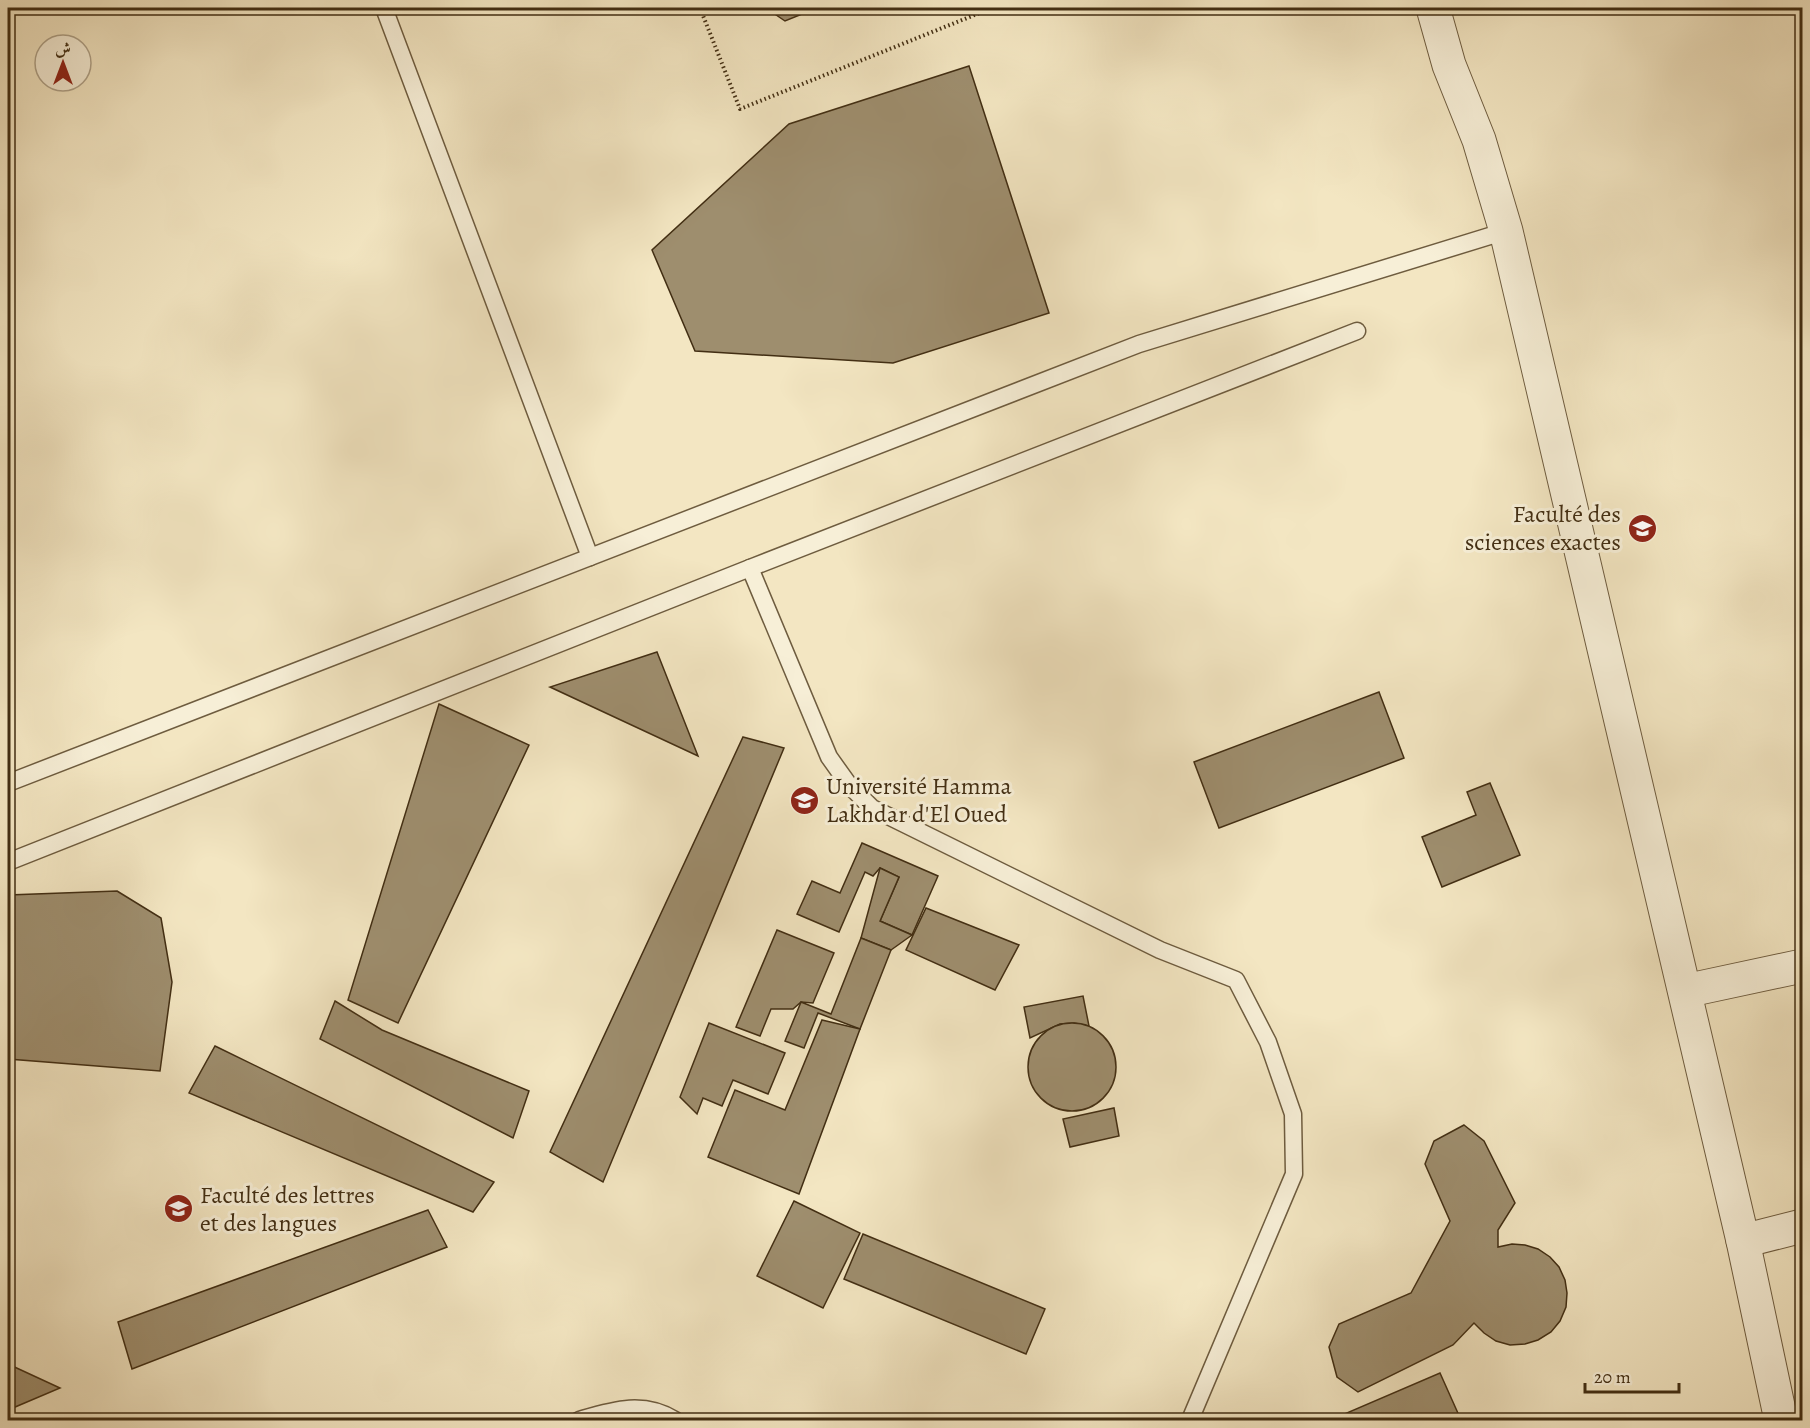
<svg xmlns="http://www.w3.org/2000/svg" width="1810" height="1428" font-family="Alegreya,Amiri,serif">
<rect width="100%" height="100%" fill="#f3e6c2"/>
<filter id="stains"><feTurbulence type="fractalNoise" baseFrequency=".00333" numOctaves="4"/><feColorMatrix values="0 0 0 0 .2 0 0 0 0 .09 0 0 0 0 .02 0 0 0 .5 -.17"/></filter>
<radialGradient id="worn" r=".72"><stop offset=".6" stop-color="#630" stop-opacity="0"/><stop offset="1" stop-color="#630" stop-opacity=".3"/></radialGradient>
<!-- building -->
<g fill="#9e8e6e" stroke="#422e13" stroke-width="1.5">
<path d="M766 8H817L785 21Z"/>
<path d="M969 66 1049 313 893 363 695 351 652 250 789 124Z"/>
<path d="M657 652 698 756 550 687Z"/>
<path d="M1379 692 1404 758 1219 828 1194 762Z"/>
<path d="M439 704 529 745 398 1023 348 1000Z"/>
<path d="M743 737 784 748 603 1182 550 1152Z"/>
<path d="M1490 783 1520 855 1442 887 1422 837 1476 815 1467 792Z"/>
<path d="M862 843 938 876 912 935 880 921 899 877 880 868 873 876 865 872 839 932 797 914 812 881 840 893Z"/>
<path d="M880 868 899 877 880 921 912 935 891 950 861 938Z"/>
<path d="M117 891 161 918 172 982 160 1071 8 1059V895Z"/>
<path d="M926 908 1019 945 995 990 906 950Z"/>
<path d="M777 930 834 953 813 1003 801 1002 793 1009H771L760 1036 736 1027Z"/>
<path d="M861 938 891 950 860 1029 818 1013 804 1048 785 1041 801 1002 831 1014Z"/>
<path d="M1083 996 1089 1026 1074 1023 1060 1024 1030 1038 1024 1007Z"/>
<path d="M335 1001 382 1030 529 1091 513 1138 320 1039Z"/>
<path d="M822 1020 860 1029 799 1194 708 1157 735 1090 785 1110Z"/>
<circle cx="1072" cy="1067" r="44"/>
<path d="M709 1023 785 1053 768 1094 733 1080 722 1106 703 1098 697 1114 680 1097Z"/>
<path d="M215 1046 494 1182 473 1212 189 1093Z"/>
<path d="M1114 1108 1119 1136 1070 1147 1063 1119Z"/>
<path d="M1464 1125 1484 1141 1515 1203 1498 1230V1247L1512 1244 1525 1245 1538 1249 1550 1257 1559 1267 1565 1280 1567 1293 1566 1307 1560 1321 1551 1332 1538 1340 1525 1344 1510 1345 1496 1341 1484 1333 1474 1323 1453 1345 1358 1392 1337 1377 1329 1347 1339 1324 1411 1293 1450 1221 1425 1164 1434 1141Z"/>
<path d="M794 1201 860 1233 823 1308 757 1276Z"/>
<path d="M428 1210 447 1247 132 1369 118 1322Z"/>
<path d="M863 1234 1045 1309 1026 1354 844 1279Z"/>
<path d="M8 1364 60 1388 8 1410Z"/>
<path d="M1440 1373 1461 1420H1345L1342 1415Z"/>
</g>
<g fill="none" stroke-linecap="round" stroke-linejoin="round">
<defs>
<g id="service">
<path d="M384 8 590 557"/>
<path d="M750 568 829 757 849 785 872 808 1160 950 1236 980 1268 1042 1293 1114 1294 1174 1190 1420"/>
<path d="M8 783 1139 344 1506 231"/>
<path d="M8 862 750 568 1357 331"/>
<path d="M579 1420C613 1410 643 1400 675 1420"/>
</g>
<g id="minor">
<path d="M1433 8 1449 65 1479 140 1506 231 1743 1241 1781 1420"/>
<path d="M1685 991 1802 966"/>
<path d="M1743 1241 1802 1226"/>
</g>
</defs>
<!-- service casing -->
<use href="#service" stroke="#6e5c3f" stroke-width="19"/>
<!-- minor casing -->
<use href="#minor" stroke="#6e5c3f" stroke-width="35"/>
<!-- path -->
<path stroke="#422e13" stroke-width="4" stroke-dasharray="1.5 3" stroke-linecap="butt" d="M700 8 740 109 992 8"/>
<!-- service -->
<use href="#service" stroke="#f7efd7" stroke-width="16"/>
<!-- minor -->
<use href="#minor" stroke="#f7efd7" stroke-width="33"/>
</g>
<!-- icons -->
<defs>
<symbol id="university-disc" viewBox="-11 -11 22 22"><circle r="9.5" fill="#8f2418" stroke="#f7efd7"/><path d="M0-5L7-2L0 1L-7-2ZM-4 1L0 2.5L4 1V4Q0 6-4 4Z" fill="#fff"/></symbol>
</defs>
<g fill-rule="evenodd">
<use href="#university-disc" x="1626" y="512" width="33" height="33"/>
<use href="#university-disc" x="788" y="784" width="33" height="33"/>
<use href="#university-disc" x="162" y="1192" width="33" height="33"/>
</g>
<g text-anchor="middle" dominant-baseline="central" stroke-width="6" stroke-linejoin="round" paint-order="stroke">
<!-- poi labels -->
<g font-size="24" fill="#422e13" stroke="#f7efd7" text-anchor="start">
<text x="1621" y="514" text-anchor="end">Faculté des<tspan x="1621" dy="28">sciences exactes</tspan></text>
<text x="826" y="786">Université Hamma<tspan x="826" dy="28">Lakhdar d'El Oued</tspan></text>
<text x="200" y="1195">Faculté des lettres<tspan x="200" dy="28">et des langues</tspan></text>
</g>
</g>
<!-- margin -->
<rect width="1810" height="1428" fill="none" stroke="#f3e6c2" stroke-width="30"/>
<rect x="9" y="9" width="1792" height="1410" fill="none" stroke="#422e13" stroke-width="3"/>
<rect x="15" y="15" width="1780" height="1398" fill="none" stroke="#422e13" stroke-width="1.5"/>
<!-- north arrow -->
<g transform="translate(63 63)"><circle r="28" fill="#f7efd7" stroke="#afa289" stroke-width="1.5"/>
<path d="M0-4.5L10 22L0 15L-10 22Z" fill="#8f2418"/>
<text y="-9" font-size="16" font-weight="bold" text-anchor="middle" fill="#422e13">ش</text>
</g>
<!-- scale -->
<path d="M1585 1383v9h94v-9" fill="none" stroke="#422e13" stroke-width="3"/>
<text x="1594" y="1383" font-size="18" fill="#422e13" stroke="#f7efd7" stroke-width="4.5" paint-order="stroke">20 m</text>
<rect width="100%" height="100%" filter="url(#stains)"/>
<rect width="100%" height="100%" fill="url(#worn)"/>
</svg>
